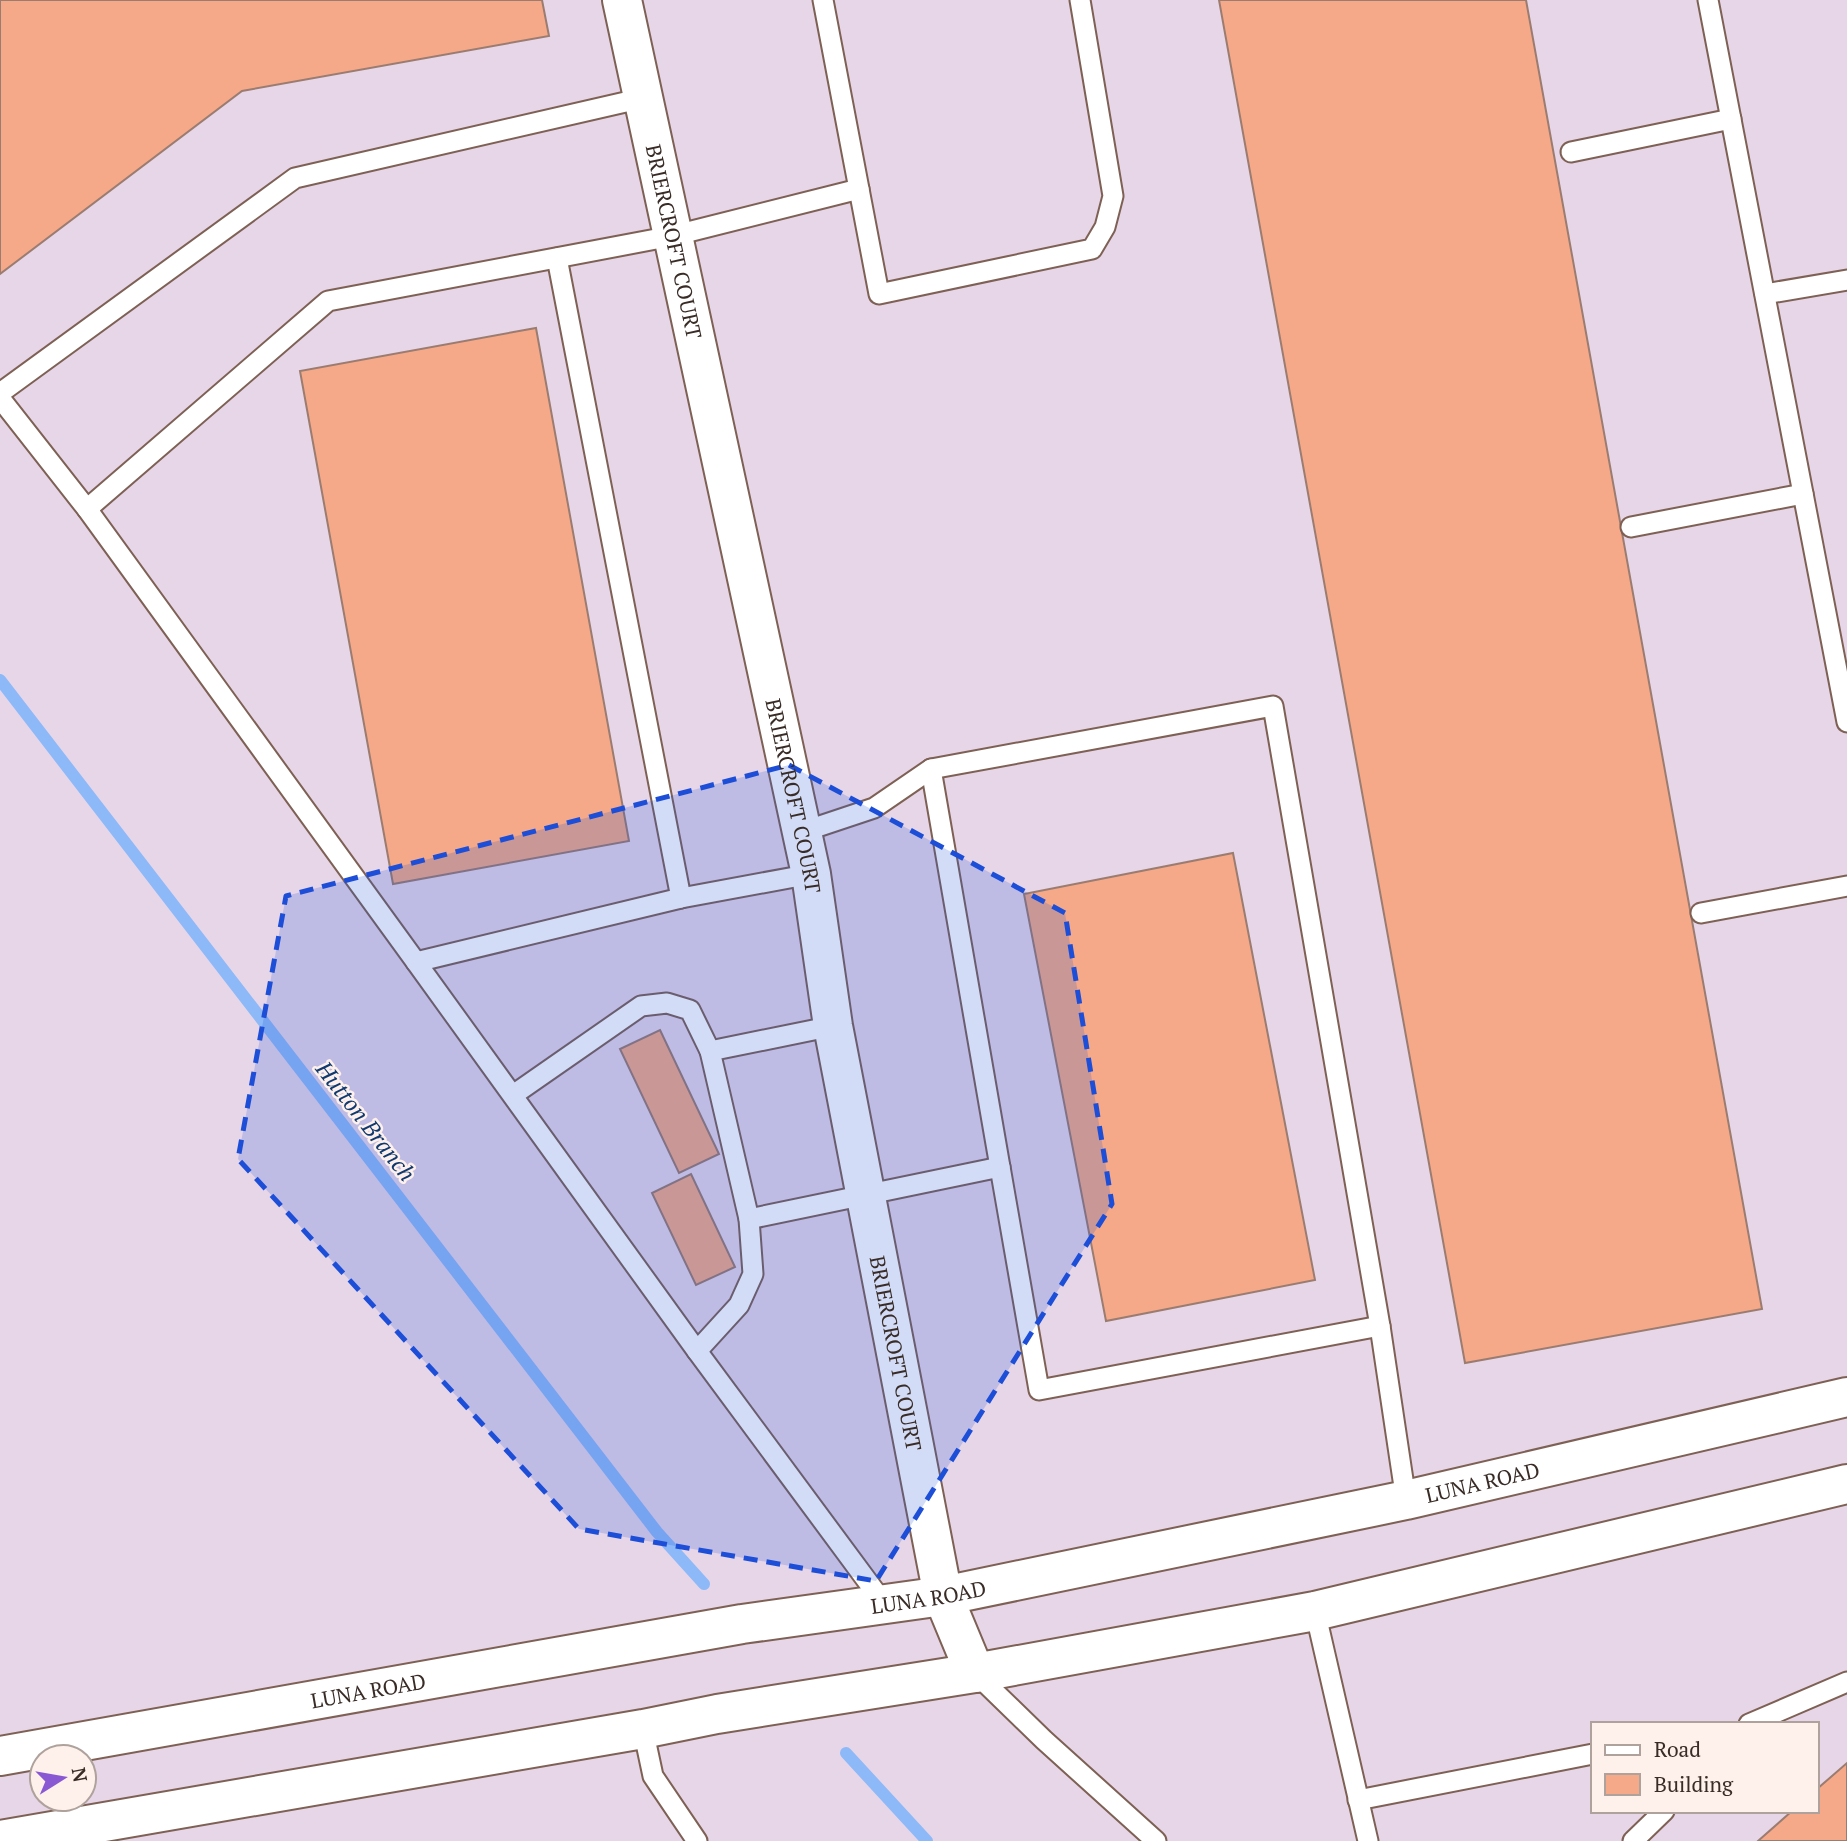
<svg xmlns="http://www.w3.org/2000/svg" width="1847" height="1841" font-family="'PT Serif',serif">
<rect width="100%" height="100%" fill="#fbdfd4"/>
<!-- industrial -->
<path fill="#e6d6e8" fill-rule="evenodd" d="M0 0H1847V1841H0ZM1593 1724H1817V1811H1593ZM42 1757H84V1799H42Z"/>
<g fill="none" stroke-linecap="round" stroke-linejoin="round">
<!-- stream -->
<g stroke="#8db9f8" stroke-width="12">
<path d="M0 680 657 1532 704 1584"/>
<path d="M846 1753 927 1841"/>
</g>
</g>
<!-- building -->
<g fill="#f6a988" stroke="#9b7c70" stroke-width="2">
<path d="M0 0H542L549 36 242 91 0 274Z"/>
<path d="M1219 0H1526L1762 1309 1465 1363Z"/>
<path d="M536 328 629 841 393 884 300 371Z"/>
<path d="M1233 853 1315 1280 1106 1321 1024 894Z"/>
<path d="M660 1030 719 1154 679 1173 620 1049Z"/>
<path d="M691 1174 735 1267 696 1285 652 1193Z"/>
<path d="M1847 1763V1841H1758L1792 1811H1817V1789Z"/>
</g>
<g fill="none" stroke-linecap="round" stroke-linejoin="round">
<defs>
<g id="service">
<path d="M823 0 879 294 1092 249 1105 227 1113 196 1080 0"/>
<path d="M1708 0 1847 722"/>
<path d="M1571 152 1731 119"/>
<path d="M557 258 681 898"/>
<path d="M1765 294 1847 280"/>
<path d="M0 393 295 178 643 98"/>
<path d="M0 398 87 509"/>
<path d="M1631 527 1803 494"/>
<path d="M931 769 1000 1167"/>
<path d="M802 832 874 808 931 769 1273 706 1380 1326 1406 1500"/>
<path d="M811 874 681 898 416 962 87 509 328 301 672 236 859 189"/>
<path d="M1701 913 1847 886"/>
<path d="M416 962 697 1351 885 1605"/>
<path d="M513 1095 641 1006 667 1003 690 1010 710 1051"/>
<path d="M749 1219 1000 1167 1039 1390 1380 1326"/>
<path d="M697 1351 739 1305 753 1274 749 1219 710 1051 833 1026"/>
<path d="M1315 1611 1368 1841"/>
<path d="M975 1673 1044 1740 1156 1841"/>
<path d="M1749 1724 1847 1682"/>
<path d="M643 1729 653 1776 697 1841"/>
<path d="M1358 1800 1593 1754"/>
<path d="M1633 1841 1664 1811"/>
</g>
<g id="minor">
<path id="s1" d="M622 0 811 874 833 1026 943 1596"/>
</g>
<g id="secondary">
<path d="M943 1596 975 1673"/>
<path id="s2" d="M0 1756 742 1624 943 1596 1406 1500 1847 1397"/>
<path d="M0 1840 643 1729 717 1714 975 1673 1315 1611 1847 1484"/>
</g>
</defs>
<!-- service casing -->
<use href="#service" stroke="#7e6154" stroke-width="23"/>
<!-- minor casing -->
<use href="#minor" stroke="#7e6154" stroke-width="42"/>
<!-- secondary casing -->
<use href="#secondary" stroke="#7e6154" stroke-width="42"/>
<!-- service -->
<use href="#service" stroke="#fff" stroke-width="19"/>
<!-- minor -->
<use href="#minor" stroke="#fff" stroke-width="38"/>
<!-- secondary -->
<use href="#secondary" stroke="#fff" stroke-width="38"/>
</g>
<!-- marked area -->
<path fill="#1d4ed8" fill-opacity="0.2" stroke="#1d4ed8" stroke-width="5" stroke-dasharray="14 9" stroke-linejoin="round" d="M789 765 1065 913 1112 1204 876 1581 579 1529 238 1159 286 896Z"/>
<g text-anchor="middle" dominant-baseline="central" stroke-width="5" stroke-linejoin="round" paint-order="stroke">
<!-- street labels -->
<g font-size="21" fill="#392c27" stroke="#fef0ea">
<text stroke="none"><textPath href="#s1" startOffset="247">BRIERCROFT COURT</textPath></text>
<text stroke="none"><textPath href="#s1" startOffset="814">BRIERCROFT COURT</textPath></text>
<text stroke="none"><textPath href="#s1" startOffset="1381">BRIERCROFT COURT</textPath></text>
<text stroke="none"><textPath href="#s2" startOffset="1508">LUNA ROAD</textPath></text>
<text stroke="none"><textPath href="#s2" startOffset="942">LUNA ROAD</textPath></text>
<text stroke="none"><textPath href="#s2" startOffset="374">LUNA ROAD</textPath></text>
</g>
<!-- water labels -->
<g font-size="23" font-style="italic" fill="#0f3970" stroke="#fef0ea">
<text transform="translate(366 1121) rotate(52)">Hutton Branch</text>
</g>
</g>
<!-- legend -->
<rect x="1591" y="1722" width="228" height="91" fill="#fef0ea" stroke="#afa29c" stroke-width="2"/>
<rect x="1605" y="1745" width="35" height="10" fill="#ffffff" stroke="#afa29c" stroke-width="2"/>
<text x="1654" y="1757" font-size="21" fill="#392c27">Road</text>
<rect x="1605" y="1774" width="35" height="21" fill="#f6a988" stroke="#afa29c" stroke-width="2"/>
<text x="1654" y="1792" font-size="21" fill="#392c27">Building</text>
<!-- north arrow -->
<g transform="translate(63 1778) rotate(79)"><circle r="33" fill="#fef0ea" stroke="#afa29c" stroke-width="2"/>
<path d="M0-5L12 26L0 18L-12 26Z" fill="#8959d3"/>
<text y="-10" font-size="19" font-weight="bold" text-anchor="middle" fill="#392c27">N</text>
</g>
</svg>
